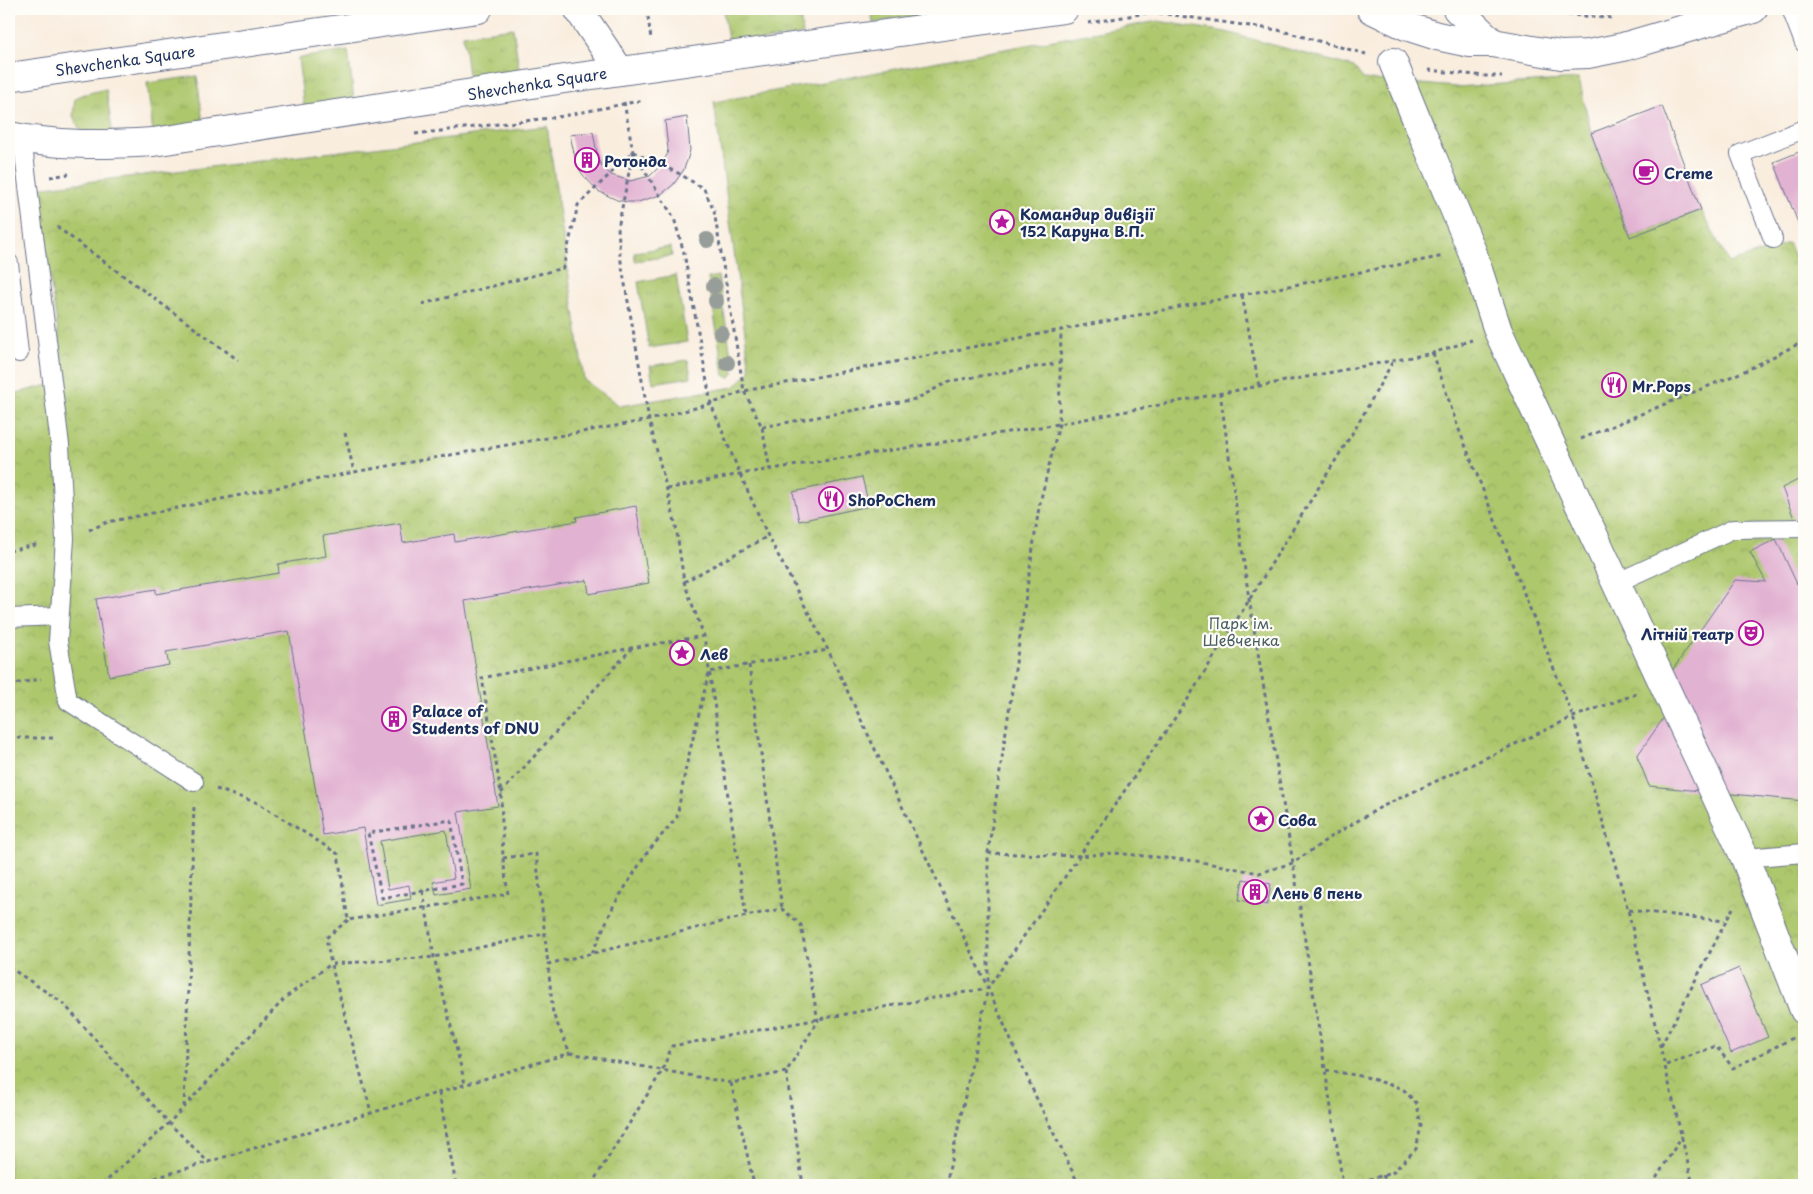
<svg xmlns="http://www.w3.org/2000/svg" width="1813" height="1194" font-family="'Playpen Sans',sans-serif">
<defs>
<pattern id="grass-tufts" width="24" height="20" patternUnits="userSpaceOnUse" patternTransform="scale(1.25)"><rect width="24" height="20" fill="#adc76d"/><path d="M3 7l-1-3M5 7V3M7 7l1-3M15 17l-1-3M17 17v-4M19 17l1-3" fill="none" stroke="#94ab61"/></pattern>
<pattern id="park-crowns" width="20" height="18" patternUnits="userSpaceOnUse" patternTransform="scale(1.25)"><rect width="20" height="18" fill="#adc76d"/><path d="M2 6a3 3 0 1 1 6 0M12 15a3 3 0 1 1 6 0" fill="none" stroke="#94ab61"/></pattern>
</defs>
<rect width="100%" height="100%" fill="#fdfcf7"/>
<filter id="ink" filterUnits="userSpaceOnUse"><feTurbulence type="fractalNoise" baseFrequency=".02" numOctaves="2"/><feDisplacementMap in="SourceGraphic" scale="10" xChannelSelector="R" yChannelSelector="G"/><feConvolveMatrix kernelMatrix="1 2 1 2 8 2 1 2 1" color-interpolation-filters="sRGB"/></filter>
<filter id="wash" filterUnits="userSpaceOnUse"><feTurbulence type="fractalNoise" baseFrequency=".0096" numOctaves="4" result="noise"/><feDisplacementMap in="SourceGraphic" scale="20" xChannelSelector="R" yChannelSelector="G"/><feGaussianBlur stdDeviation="1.12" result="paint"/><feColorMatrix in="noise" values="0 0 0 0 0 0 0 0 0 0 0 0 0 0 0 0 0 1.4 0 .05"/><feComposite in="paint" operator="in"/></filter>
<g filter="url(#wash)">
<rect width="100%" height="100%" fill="#f9edde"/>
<!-- grass -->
<g fill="url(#grass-tufts)" stroke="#647b66">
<path d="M723 9H799L803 34 729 46Z"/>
<path d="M871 9H963L873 23Z"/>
<path d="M513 28 520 76 469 83 463 35Z"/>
<path d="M348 51 354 100 304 107 298 58Z"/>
<path d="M197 76 203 124 153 132 147 83Z"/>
<path d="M106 89 113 137 80 130 73 116 75 98 85 94Z"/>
<path d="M671 247 672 256 635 261 634 252Z"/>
<path d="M676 275 687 342 649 348 638 282Z"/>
<path d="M718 276 734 373 729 378 724 375 708 278Z"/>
<path d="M688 360 691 377 653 383 650 366Z"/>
</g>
<!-- park -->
<path fill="url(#park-crowns)" stroke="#647b66" d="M1158 21 1226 32 1354 67 1363 79 1456 87 1579 79 1591 133 1630 237 1701 210 1729 263 1788 243 1800 270 1804 268V1185H9V395L65 381 37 188 547 126 584 380 620 406 734 387 750 371 714 102Z"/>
<g id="blocks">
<!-- building -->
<g fill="#e2b2d2">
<path d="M1662 106 1701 210 1630 237 1591 133Z"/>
<path d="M687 117 690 150 687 161 683 171 673 185 660 195 638 202H627L617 200 598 191 583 175 577 166 570 135 593 132 598 159 601 165 611 175 630 181 650 176 660 166 667 155 668 149 665 121Z"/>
<path d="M1804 150V238L1774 162Z"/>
<path d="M862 477 869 506 799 521 793 492Z"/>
<path d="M1804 477V522L1795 521 1782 488Z"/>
<path d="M636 506 649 583 589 594 587 580 465 601 498 806 458 812 471 889 436 895 433 882 454 878 446 830 380 841 388 889 409 885 411 899 376 905 363 828 323 835 289 631 166 652 169 665 109 676 96 599 156 589V594L279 573 278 564 326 556 323 536 400 523 403 543 454 534 455 542 577 521 576 517Z"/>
<path d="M1776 539 1797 584 1804 585V801L1649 786 1637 756 1674 703 1665 681 1735 580 1766 582 1750 552Z"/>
<path d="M1243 879 1271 884 1267 905 1239 900Z"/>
<path d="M1739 968 1768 1037 1731 1053 1701 985Z"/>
</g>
</g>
</g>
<g filter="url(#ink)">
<use href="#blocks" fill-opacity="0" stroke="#69728b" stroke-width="1"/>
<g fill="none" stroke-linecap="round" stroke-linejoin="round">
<defs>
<g id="lane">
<path d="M1791 9 1804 43"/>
<path d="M22 138 60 445 65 539 58 641 68 701 194 782"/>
<path d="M1773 239 1740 154 1804 129"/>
<path d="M9 263 19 353"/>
<path d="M1616 583 1733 529 1804 528"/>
<path d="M9 618 59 616"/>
<path d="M1745 858 1804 853"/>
</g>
<g id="street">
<path d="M578 9 620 71"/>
<path d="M1393 62 1420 128"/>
<path d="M1423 135 1472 251 1498 331 1745 858 1804 1010"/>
</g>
<g id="secondary">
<path d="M1371 9 1406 26 1437 36 1470 43H1493L1561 55 1588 54 1623 47 1753 9"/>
<path d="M1457 9 1493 43"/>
<path d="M9 77 478 9"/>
<path d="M9 136C57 146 104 145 153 142L571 78 1064 9"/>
</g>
</defs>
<!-- lane casing -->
<use href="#lane" stroke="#69728b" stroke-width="20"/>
<!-- street casing -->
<use href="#street" stroke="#69728b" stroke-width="30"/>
<!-- secondary casing -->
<use href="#secondary" stroke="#69728b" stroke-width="30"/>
<!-- path -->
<g stroke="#69728b" stroke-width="3" stroke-dasharray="4 4" stroke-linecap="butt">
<path d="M647 9 651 39"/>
<path d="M1536 9 1555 14 1614 18"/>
<path d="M1088 23 1152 12 1278 30 1366 54"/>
<path d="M1428 70 1485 76H1502"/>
<path d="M624 102 633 152 618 228 620 256 649 420 676 526 684 582 704 636 746 916"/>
<path d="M415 134 558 117 644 100"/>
<path d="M633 152 674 218 684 253 711 404 740 474 768 536 828 650 988 988 1035 1095 1079 1185"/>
<path d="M633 152 680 174 704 189 714 211 744 391 762 427 770 470"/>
<path d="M50 177 69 174"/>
<path d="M57 227 238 360"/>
<path d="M1242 295 1259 386"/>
<path d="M422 304 563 268 578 205 632 153"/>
<path d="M1433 353 1456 422 1573 717 1628 910 1693 1185"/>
<path d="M1220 392 1249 599 1293 863 1343 1185"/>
<path d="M762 427 916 399 950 381 1060 363"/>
<path d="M345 433 354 472"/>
<path d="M1581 439 1747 370 1804 341"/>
<path d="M667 489 740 474 1059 424 1433 353 1472 340"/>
<path d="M89 530 108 522 354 472 649 420 711 404 744 391 1444 256"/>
<path d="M9 551 40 544"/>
<path d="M684 582 768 536"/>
<path d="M749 665 782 909"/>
<path d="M9 685 41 679"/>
<path d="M9 738H53"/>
<path d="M216 789 258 803 338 854 348 920 508 894 503 859 501 793 482 678 631 648 704 636"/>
<path d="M501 793 631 649"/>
<path d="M451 820 462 884 382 898 368 833Z"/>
<path d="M988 853 1080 856 1114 853 1196 861 1259 873 1293 863 1332 836 1381 807 1573 717 1636 694"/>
<path d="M503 858 536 854 548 964"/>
<path d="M423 891 434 957 465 1084"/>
<path d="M1629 910 1725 921"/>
<path d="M348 920 326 938 331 964 371 1112"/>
<path d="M592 953 614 905 646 854 677 817 686 767 709 672 828 650"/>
<path d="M9 967 63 1003 169 1123 208 1162 570 1053"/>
<path d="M1661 1046 1733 908"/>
<path d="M1666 1065 1716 1046 1733 1068 1795 1037"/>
<path d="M1326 1070 1366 1077 1403 1089 1417 1104 1421 1126 1416 1149 1392 1173 1348 1185"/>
<path d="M786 1072 731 1083 570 1053 553 1014 548 964 746 916 782 909 801 925 818 1021 786 1072 803 1185"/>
<path d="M731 1083 754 1185"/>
<path d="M439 1093 456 1185"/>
<path d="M184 1107 194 806"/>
<path d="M1383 1175 1387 1185"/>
<path d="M102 1185 169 1123 286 997 331 964 434 957 544 934"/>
<path d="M132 1185 208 1162"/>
<path d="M591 1185 662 1071 672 1046 988 988 1186 702 1358 424 1393 361"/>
<path d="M946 1185 988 988V853L1039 507 1059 424 1061 330"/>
<path d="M1652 1185 1682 1136"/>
</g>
<!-- lane -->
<use href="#lane" stroke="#fff" stroke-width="18"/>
<!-- street -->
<use href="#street" stroke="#fff" stroke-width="28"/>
<!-- secondary -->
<use href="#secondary" stroke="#fff" stroke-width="28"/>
</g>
<!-- trees -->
<g fill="#979e9a">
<circle cx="707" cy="240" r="8"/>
<circle cx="714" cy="286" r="8"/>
<circle cx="716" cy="301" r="8"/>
<circle cx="721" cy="333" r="8"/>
<circle cx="727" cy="363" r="8"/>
</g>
</g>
<!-- icons -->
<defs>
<symbol id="building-ring" viewBox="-11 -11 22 22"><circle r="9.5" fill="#fdfcf7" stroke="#b5179e" stroke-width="1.5"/><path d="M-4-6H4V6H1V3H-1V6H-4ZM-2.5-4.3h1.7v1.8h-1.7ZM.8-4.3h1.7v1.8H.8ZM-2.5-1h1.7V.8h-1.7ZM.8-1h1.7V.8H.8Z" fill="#b5179e"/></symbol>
<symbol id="cafe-ring" viewBox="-11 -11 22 22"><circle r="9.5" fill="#fdfcf7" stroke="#b5179e" stroke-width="1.5"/><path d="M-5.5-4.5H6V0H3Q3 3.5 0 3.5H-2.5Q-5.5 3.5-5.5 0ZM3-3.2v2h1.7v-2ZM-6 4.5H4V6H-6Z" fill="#b5179e"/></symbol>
<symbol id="sight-ring" viewBox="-11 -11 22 22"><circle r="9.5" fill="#fdfcf7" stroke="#b5179e" stroke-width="1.5"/><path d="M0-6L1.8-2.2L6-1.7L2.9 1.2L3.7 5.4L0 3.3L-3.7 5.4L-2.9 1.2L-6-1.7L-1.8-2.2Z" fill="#b5179e"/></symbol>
<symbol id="restaurant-ring" viewBox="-11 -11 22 22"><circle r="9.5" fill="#fdfcf7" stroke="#b5179e" stroke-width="1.5"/><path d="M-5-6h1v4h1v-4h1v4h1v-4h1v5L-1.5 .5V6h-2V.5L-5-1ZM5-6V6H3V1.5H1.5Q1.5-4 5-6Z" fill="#b5179e"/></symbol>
<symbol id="theatre-ring" viewBox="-11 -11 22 22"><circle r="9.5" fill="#fdfcf7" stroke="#b5179e" stroke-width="1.5"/><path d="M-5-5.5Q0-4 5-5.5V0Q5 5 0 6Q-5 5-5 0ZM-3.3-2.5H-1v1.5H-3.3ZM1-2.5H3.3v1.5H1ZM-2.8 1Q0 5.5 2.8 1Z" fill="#b5179e"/></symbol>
</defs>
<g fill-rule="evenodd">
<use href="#building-ring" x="573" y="146" width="28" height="28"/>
<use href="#cafe-ring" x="1632" y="158" width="28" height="28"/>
<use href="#sight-ring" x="988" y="208" width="28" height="28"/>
<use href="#restaurant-ring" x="1600" y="371" width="28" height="28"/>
<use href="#restaurant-ring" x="817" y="485" width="28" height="28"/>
<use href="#theatre-ring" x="1737" y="619" width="28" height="28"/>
<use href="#sight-ring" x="668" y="639" width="28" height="28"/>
<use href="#building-ring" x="380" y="705" width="28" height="28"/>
<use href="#sight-ring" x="1247" y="805" width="28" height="28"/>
<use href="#building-ring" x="1241" y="878" width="28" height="28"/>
</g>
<g text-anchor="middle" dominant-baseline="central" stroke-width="4.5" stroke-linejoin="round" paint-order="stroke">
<!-- street labels -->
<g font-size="15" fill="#1b2f5e" stroke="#fdfcf7">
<text transform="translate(125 60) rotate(-8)">Shevchenka Square</text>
<text transform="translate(537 83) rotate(-9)">Shevchenka Square</text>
</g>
<!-- poi labels -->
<g font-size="15" font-weight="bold" fill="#1b2f5e" stroke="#fdfcf7" text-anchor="start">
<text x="604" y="160">Ротонда</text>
<text x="1664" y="172">Creme</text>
<text x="1020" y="213">Командир дивізії<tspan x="1020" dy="17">152 Каруна В.П.</tspan></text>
<text x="1632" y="385">Mr.Pops</text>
<text x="848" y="499">ShoPoChem</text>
<text x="1734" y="633" text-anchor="end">Літній театр</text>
<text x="700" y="653">Лев</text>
<text x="412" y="710">Palace of<tspan x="412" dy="17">Students of DNU</tspan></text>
<text x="1278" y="819">Сова</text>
<text x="1272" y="892">Лень в пень</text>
</g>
<!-- park labels -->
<g font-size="15" fill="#475d62" stroke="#fdfcf7">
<text x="1241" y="622">Парк iм.<tspan x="1241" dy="17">Шевченка</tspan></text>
</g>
</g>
<!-- margin -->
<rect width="1813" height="1194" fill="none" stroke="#fdfcf7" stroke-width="30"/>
</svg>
